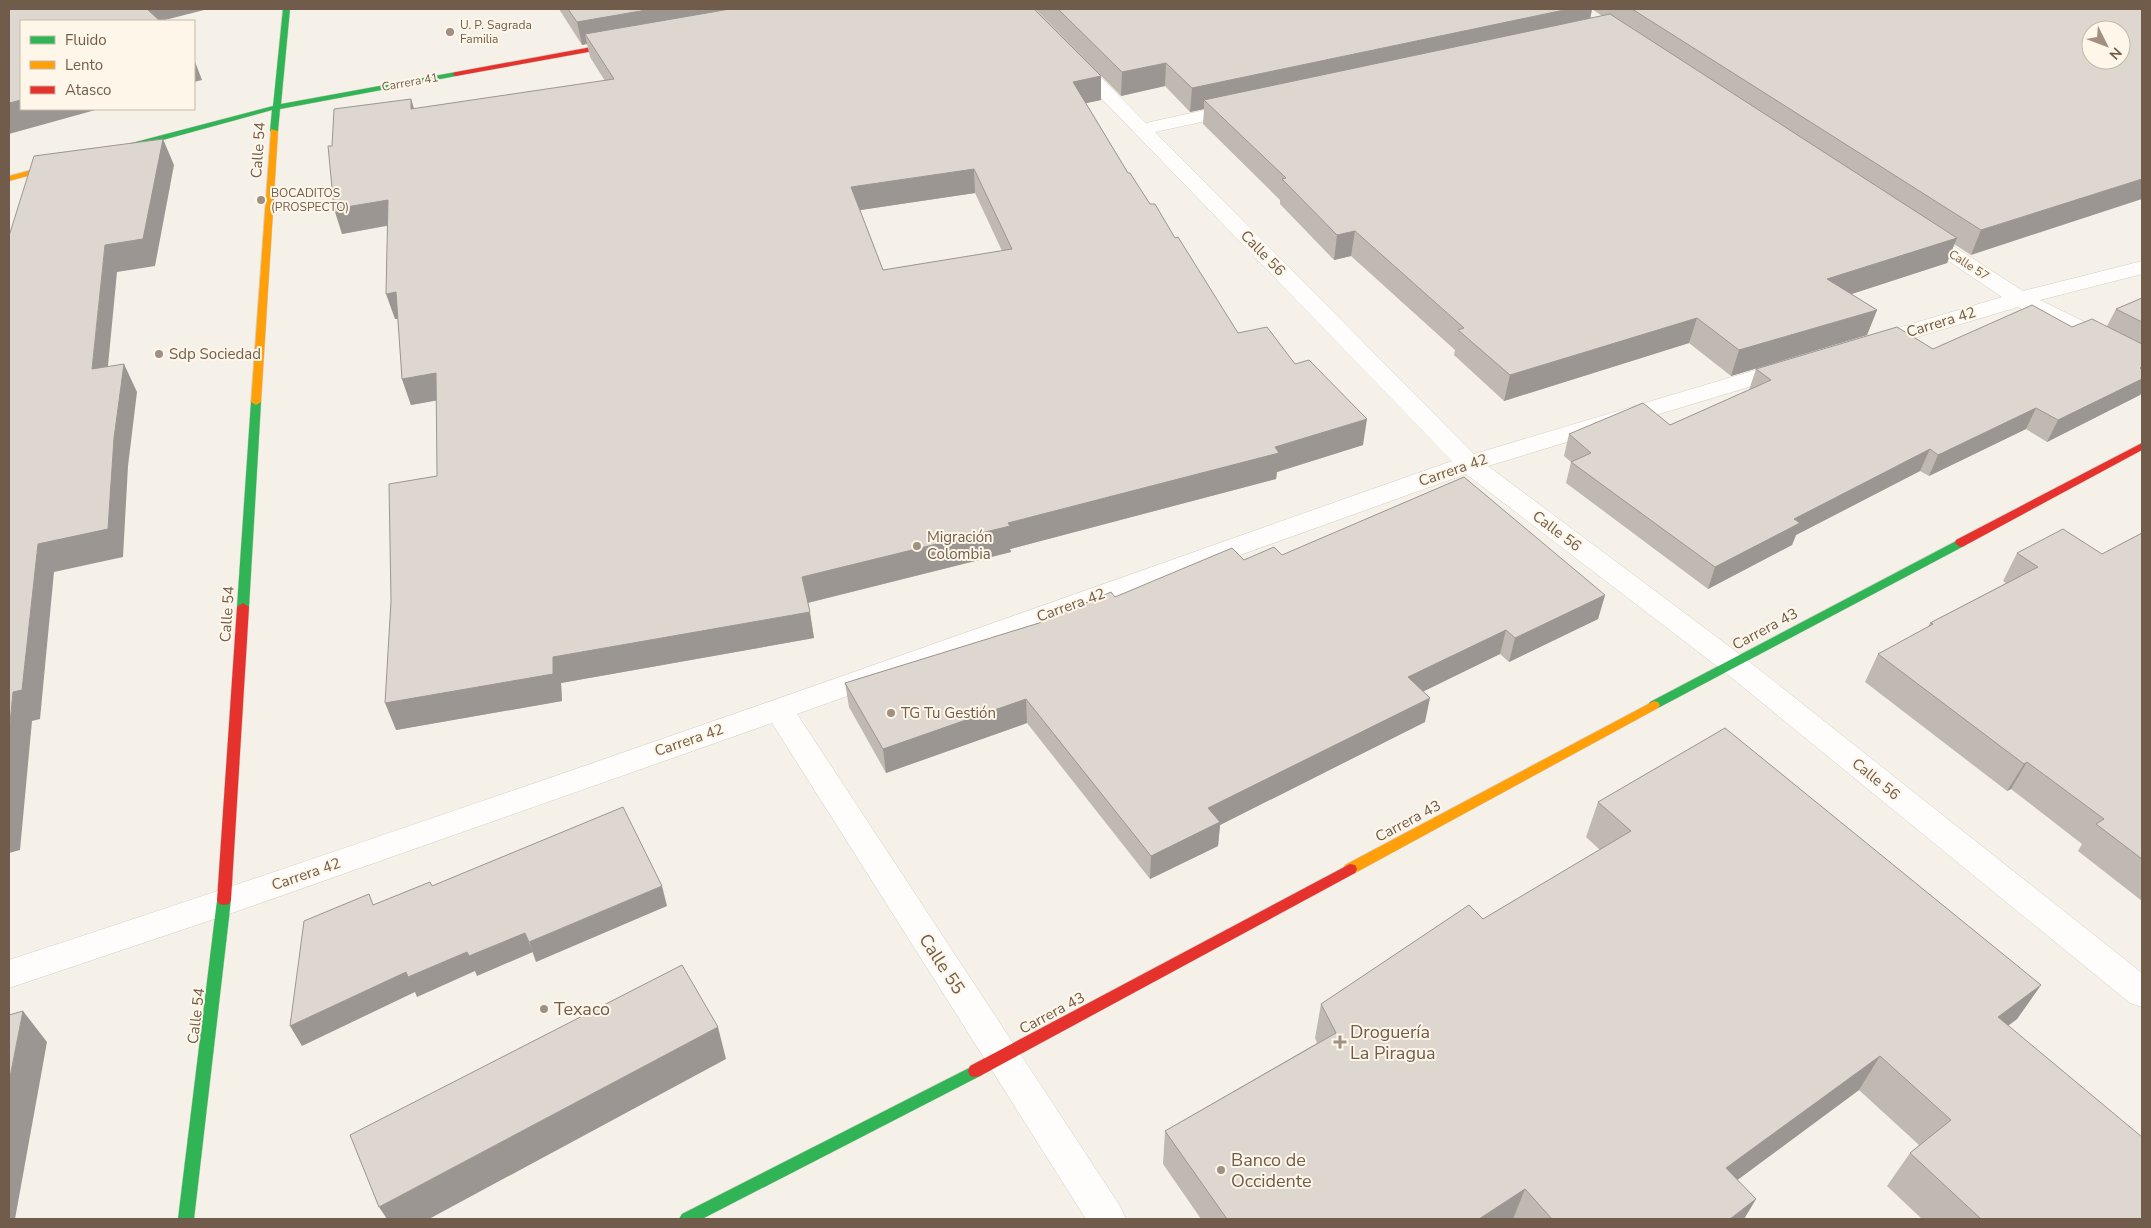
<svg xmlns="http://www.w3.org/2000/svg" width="2151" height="1228" font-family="'Nunito Sans',sans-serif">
<rect width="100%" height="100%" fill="#f5f1e9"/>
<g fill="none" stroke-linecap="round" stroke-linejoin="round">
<defs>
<g id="street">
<path d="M1015 9H1033L1146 123 1241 102 1248 104 1250 108 1248 112 1155 132 1474 454 1779 363 1787 361 1795 363 1799 368 1795 373 1488 466 1742 656 2142 973V1007L2130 1003 1722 670 1466 474 797 714 1120 1206 1126 1219H1086L772 723 235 912 9 988V960C493 802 972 630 1452 461Z"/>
<path d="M1920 227 1927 229 2023 291 2142 261V274L2040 300 2142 350V366L2134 364 2018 307 1880 348 1872 350 1864 348 1861 343 1864 338 2002 297 1913 237 1909 233 1913 229Z"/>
</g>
<g id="fast">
<path d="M283 9H290L281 104 456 72 460 74 456 76 280 109 278 131 274 133 270 131 272 110 115 153H109V149L273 106Z"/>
<path d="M256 399 261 402 249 607 243 611 237 607 251 402Z"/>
<path d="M1960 539 1965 543 1964 546 1658 708H1650L1648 705 1650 702Z"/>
<path d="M224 895 229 896 231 900 194 1219H178L217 900 219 896Z"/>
<path d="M975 1065 980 1066 982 1071 980 1076 702 1219H679L682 1214Z"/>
</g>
<g id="slow">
<path d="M271 129 278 131 261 402 256 405 251 402Z"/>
<path d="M65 161H68V165L9 181V176Z"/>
<path d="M1654 701 1658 702 1660 705 1658 708 1355 873 1350 874 1345 873 1343 869 1345 865Z"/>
</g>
<g id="jam">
<path d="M624 41 628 43 627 45 456 76 452 74 456 72Z"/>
<path d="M2142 443V450L1964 546 1960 547 1955 543 1956 540Z"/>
<path d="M243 603 249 607 231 900 229 904 224 905 219 904 217 900 237 607Z"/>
<path d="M1350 864 1355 865 1357 869 1355 873 980 1076 975 1077 970 1076 968 1071 970 1066Z"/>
</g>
</defs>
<!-- street casing -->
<use href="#street" stroke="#d4cec6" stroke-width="1"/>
<!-- fast casing -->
<use href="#fast" stroke="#d4cec6" stroke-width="1"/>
<!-- slow casing -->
<use href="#slow" stroke="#d4cec6" stroke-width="1"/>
<!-- jam casing -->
<use href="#jam" stroke="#d4cec6" stroke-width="1"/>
<!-- street -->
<use href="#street" fill="#fefdfc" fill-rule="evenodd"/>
<!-- fast -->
<use href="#fast" fill="#30b455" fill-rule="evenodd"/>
<!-- slow -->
<use href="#slow" fill="#ff9f0a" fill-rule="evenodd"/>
<!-- jam -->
<use href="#jam" fill="#e5322d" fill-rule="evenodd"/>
</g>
<!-- wall -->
<g fill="#bfb9b2" fill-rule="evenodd">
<path d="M559 9H1034L1101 76V100L1086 103 1128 173 1175 238 1238 333 1295 364 1363 445 1277 472 1276 479 1010 549 1011 552 808 603 814 638 561 683 562 701 396 730 437 476V400L411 405 402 379 398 319H395L387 226 342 234 332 146 411 99 414 109 605 81 590 57 587 44 582 45ZM975 193 1002 251 883 270 860 210Z"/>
<path d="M1035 9H2142L1971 255 1954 244 1947 263 1851 294 1877 310 1867 335 1731 376 1689 343 1504 401 1454 355 1455 350 1351 256 1334 260 1280 204V200L1203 124 1204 109 1190 112 1165 86 1121 96ZM1592 9 1602 16 1590 18Z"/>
<path d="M2142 298V392L2140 395 2047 442 2026 429 1929 476 1920 471 1796 535 1792 545 1708 589 1566 483 1571 462 1564 456 1569 434 1670 425 1749 390 1756 369 1933 349 2072 327 2107 326 2116 309Z"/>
<path d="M2142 533V901L2078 851 2082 844 2011 789 2007 791 1865 682 1878 654 1928 627 1930 623 2006 583 2003 581 2017 553 2102 554Z"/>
<path d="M1282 555 1605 595 1598 619 1509 662 1500 654 1423 691 1425 722 1220 825 1218 846 1150 879 1027 723 886 773 849 707 845 683 1039 623 1115 597 1244 560Z"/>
<path d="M1598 802 2041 985 2017 1019 2008 1026 2142 1219H1922L1887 1186 1910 1153 1919 1145 1859 1090 1737 1180 1756 1199 1744 1219H1201L1163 1164 1165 1131 1317 1043 1315 1038 1321 1004 1483 919 1600 850 1586 837Z"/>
</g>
<!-- shaded-wall -->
<g fill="#9b9691">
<path d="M141 9H208L161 21H146Z"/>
<path d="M652 9H781L585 34 587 44 582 45 577 22Z"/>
<path d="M1569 9H1592L1589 26 1204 100V109L1190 112 1192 88Z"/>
<path d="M194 59 202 80 194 82Z"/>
<path d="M1166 63 1165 86 1121 96 1122 72Z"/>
<path d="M1101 76V100L1073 106V82Z"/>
<path d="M411 99 418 122 411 109Z"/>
<path d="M21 100V109H99L9 134V103Z"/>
<path d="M163 139 174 165 155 266 117 272 105 397 92 369 105 245Z"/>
<path d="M974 169 975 193 854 211 851 187Z"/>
<path d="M2142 179V199L1971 255 1981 230Z"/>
<path d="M388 200 395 224 342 234 334 209Z"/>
<path d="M1355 231 1351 256 1334 260 1337 235Z"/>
<path d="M1957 238 1947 263 1818 305 1827 279Z"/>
<path d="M396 292 404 318 395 319 386 294Z"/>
<path d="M1877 310 1867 335 1731 376 1739 350Z"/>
<path d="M1697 318 1689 343 1504 401 1510 375Z"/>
<path d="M124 364 137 392 128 466 123 557 54 572 40 719 32 721 20 850 9 853V734L13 692 38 544Z"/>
<path d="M2142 367V392L2140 395 2047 442 2058 420Z"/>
<path d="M436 373 445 399 411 405 402 379Z"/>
<path d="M2036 408 2026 429 1929 476 1938 455Z"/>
<path d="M1367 419 1363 445 1277 472 1276 479 1010 549 1011 552 807 603 802 577 1008 523 1275 447Z"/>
<path d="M1930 449 1920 471 1796 535 1792 545 1708 589 1715 567 1794 519Z"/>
<path d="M1605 595 1598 619 1509 662 1515 638Z"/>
<path d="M810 612 814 638 561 683 562 701 396 730 385 703 553 657Z"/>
<path d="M1506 630 1500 654 1404 701 1408 677Z"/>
<path d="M1430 698 1425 722 1220 825 1218 846 1150 879 1151 856 1208 808Z"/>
<path d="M1026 699 1027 723 886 773 883 749Z"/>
<path d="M2027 762 2011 789 2007 791 2024 764Z"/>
<path d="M662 886 667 906 536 962 529 942Z"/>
<path d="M525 933 533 952 477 976 475 971 417 997 415 992 302 1046 290 1026 406 972Z"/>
<path d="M2041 985 2017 1019 1974 1051 1998 1017Z"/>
<path d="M23 1011 47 1042 15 1219H9V1082Z"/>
<path d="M718 1027 726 1059 429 1219H387L379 1207Z"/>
<path d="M1880 1056 1859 1090 1709 1201 1726 1168Z"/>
<path d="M1525 1189 1513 1219H1479Z"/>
<path d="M1756 1199 1744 1219H1730Z"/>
</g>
<!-- building -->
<g fill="#ded7cf" stroke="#9b9691" fill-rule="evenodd">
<path d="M9 9H147L160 21H21V100L9 103Z"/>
<path d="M568 9H652L577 22Z"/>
<path d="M730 9H1034L1101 76 1073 82 1128 173H1130L1150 204H1155L1175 238 1178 237 1238 333 1267 327 1295 364 1309 360 1367 419 1275 447 1279 453 1008 523 1010 526 802 577 810 612 553 657V674L385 703 391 601 389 484 437 476 436 373 402 379 396 292 386 294 388 200 334 209 328 146H332L334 109 411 99V109L614 79 585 34ZM974 169 1012 249 883 270 851 187Z"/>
<path d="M1058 9H1569L1192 88 1166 63 1122 72Z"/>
<path d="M1632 9H2142V179L1981 230ZM2091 30H2121V60H2091Z"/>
<path d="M1610 14 1957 238 1827 279 1877 310 1739 350 1697 318 1510 375 1458 330 1464 328 1355 231 1337 235 1282 179 1286 178 1204 100Z"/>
<path d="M163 139 143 239 105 245 92 369 124 364 114 438 108 529 38 544 22 690 13 692 9 734V236L34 156Z"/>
<path d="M2142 298V322L2116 309Z"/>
<path d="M2032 305 2072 327 2092 319 2142 344V367L2140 368 2142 369V379L2058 420 2036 408 1938 455 1930 449 1794 519 1800 523 1715 567 1571 462 1591 453 1569 434 1643 403 1670 425 1771 380 1756 369 1897 327 1933 349Z"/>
<path d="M1464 477 1605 595 1515 638 1506 630 1408 677 1430 698 1208 808 1220 822 1151 856 1026 699 883 749 845 683 1039 623 1111 592 1115 597 1232 548 1244 560 1274 547 1282 555Z"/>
<path d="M2063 529 2102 554 2142 533V859L2096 824 2104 819 2027 762 2024 764 1878 654 1933 624 1930 623 2038 567 2017 553Z"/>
<path d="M1725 728 2041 985 1998 1017 2142 1137V1219H1981L1910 1153 1951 1120 1880 1056 1726 1168 1756 1199 1730 1219H1552L1525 1189 1479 1219H1227L1165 1131 1336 1033 1321 1004 1469 905 1483 919 1631 831 1598 802Z"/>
<path d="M623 807 662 886 529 942 525 933 469 956 467 952 408 977 406 972 290 1026 304 921 369 894 373 905 430 882 432 886Z"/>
<path d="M682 965 718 1027 379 1207 350 1135Z"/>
<path d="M23 1011 9 1082V1015Z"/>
</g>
<!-- markers -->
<g fill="#9f9082" stroke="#fef7e9" stroke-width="2">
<circle cx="450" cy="32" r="5"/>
<circle cx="261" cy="200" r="5"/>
<circle cx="159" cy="354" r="5"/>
<circle cx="917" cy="546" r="5"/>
<circle cx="891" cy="713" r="5"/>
<circle cx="544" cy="1009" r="5"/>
<path d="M1337.5 1034.5h5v5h5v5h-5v5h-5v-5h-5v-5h5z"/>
<circle cx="1221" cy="1170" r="5"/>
</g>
<g text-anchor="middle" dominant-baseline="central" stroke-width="4" stroke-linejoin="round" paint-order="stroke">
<!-- far-poi labels -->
<g font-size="12" fill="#715c4b" stroke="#fef7e9" text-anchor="start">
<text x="460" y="25">U. P. Sagrada<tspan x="460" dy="14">Familia</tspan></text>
<text x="271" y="193">BOCADITOS<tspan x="271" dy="14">(PROSPECTO)</tspan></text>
</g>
<!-- far-street labels -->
<g font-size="12" fill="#715c4b" stroke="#fef7e9">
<text transform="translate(410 82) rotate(-10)">Carrera 41</text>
<text transform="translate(1969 265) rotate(33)">Calle 57</text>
</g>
<!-- street labels -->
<g font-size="15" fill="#715c4b" stroke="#fef7e9">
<text transform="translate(258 150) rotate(-86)">Calle 54</text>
<text transform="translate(1263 253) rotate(46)">Calle 56</text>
<text transform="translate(1941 322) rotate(-17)">Carrera 42</text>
<text transform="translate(1453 470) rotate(-19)">Carrera 42</text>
<text transform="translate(1557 531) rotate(37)">Calle 56</text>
<text transform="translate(1071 605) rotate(-20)">Carrera 42</text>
<text transform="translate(227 614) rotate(-86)">Calle 54</text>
<text transform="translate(1765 629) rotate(-28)">Carrera 43</text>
<text transform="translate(689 740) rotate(-19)">Carrera 42</text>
<text transform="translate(1876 779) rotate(39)">Calle 56</text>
<text transform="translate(1408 821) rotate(-28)">Carrera 43</text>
<text transform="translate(306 874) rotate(-19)">Carrera 42</text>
<text transform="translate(1052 1013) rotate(-28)">Carrera 43</text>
<text transform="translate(196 1016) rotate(-83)">Calle 54</text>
</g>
<!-- poi labels -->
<g font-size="15" fill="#715c4b" stroke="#fef7e9" text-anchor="start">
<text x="169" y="354">Sdp Sociedad</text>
<text x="927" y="537">Migración<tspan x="927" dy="17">Colombia</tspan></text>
<text x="901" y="713">TG Tu Gestión</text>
</g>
<!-- near-street labels -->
<g font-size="18" fill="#715c4b" stroke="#fef7e9">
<text transform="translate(942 964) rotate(57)">Calle 55</text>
</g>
<!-- near-poi labels -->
<g font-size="18" fill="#715c4b" stroke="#fef7e9" text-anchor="start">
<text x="554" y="1009">Texaco</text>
<text x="1350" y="1032">Droguería<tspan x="1350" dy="21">La Piragua</tspan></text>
<text x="1231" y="1160">Banco de<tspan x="1231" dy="21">Occidente</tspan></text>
</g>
</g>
<!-- border -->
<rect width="2151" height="1228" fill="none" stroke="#715c4b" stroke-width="20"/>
<!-- legend -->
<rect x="20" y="20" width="175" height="90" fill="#fef7e9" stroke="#c6b9aa"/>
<rect x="30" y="36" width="25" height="8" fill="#30b455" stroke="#c6b9aa"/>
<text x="65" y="45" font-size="15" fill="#715c4b">Fluido</text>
<rect x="30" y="61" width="25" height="8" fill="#ff9f0a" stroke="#c6b9aa"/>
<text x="65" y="70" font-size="15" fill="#715c4b">Lento</text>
<rect x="30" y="86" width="25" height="8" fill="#e5322d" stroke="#c6b9aa"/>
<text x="65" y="95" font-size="15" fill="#715c4b">Atasco</text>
<!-- north arrow -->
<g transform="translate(2106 45) rotate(132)"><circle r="24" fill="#fef7e9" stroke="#c6b9aa"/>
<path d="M0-4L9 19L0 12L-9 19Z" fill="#9f9082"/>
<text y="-8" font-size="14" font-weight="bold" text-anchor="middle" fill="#715c4b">N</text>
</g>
</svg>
